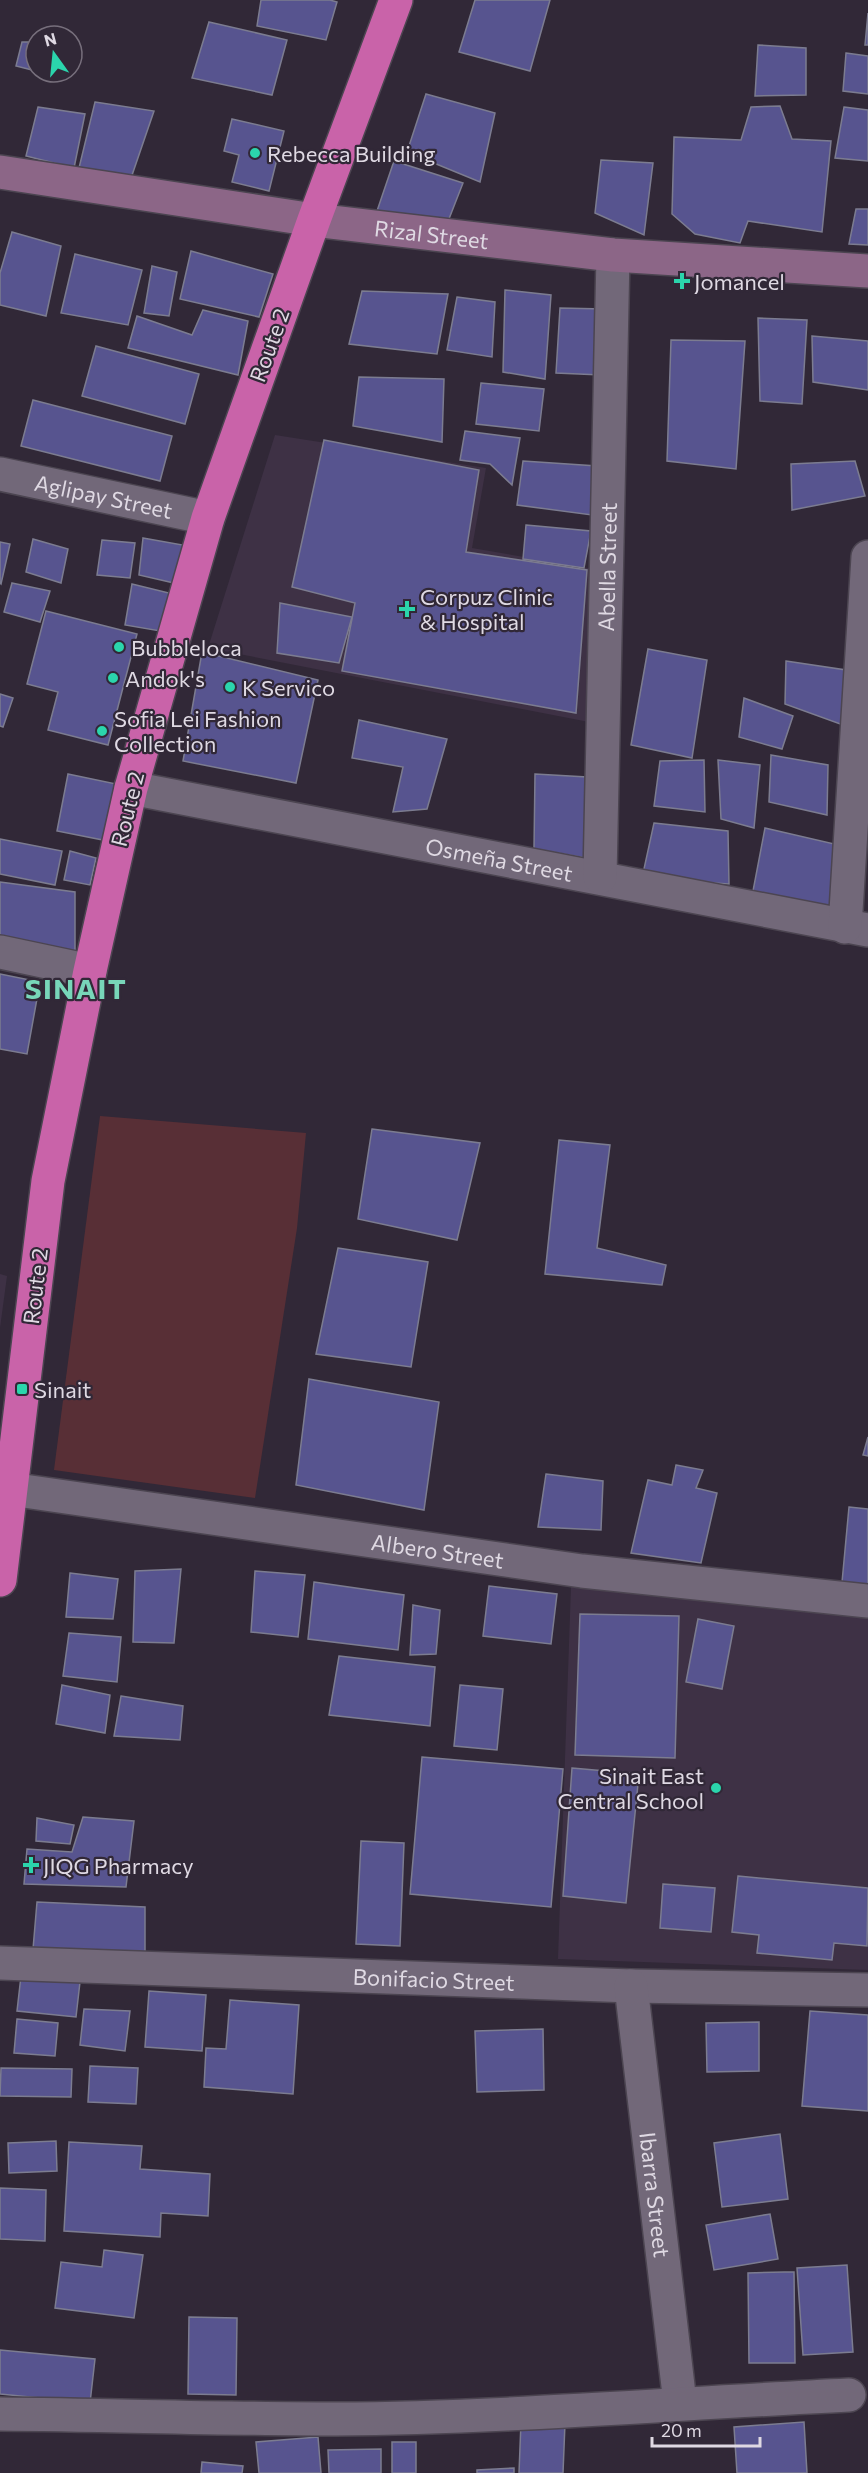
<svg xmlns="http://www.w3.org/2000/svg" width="868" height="2473" font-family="Commissioner,sans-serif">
<rect width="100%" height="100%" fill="#312837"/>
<!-- built -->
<g fill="#3e3145">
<path d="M275 435 486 468 472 548 594 569 589 722 208 648Z"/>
<path d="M0 1274 7 1276 0 1328Z"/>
<path d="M571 1587 868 1616V1970L558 1959Z"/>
</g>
<!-- green -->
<path fill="#582f36" d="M100 1116 306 1133 297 1228 255 1498 54 1470Z"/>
<!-- building -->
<g fill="#57548f" stroke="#7c7c90" stroke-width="1.5">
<path d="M261 0H330L337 2 326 40 257 26Z"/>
<path d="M475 0H550L530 71 459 52Z"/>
<path d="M868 13V45H865Z"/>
<path d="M209 22 287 40 272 95 192 78Z"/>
<path d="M22 42H36V71L16 66Z"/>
<path d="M758 45 806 48V95L755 96Z"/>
<path d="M846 53 868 56V94L843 91Z"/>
<path d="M426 94 495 113 480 182 407 152Z"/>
<path d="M95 102 154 111 130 181 79 168Z"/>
<path d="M780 106 792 139 831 141 822 232 748 221 740 243 695 234 672 214 674 137 741 140 751 107Z"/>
<path d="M38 107 85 114 74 168 26 156Z"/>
<path d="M844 107 868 110V161L835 158Z"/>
<path d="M232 119 284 131 269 191 232 182 239 155 224 151Z"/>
<path d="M601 160 653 163 644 235 595 213Z"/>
<path d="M394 161 463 183 445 229 377 211Z"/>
<path d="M856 209H868V245L849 244Z"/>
<path d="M12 232 61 246 46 316 0 305V273Z"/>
<path d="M191 251 273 274 259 317 180 299Z"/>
<path d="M75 254 142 270 128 325 61 313Z"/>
<path d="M152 266 177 272 169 316 144 313Z"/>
<path d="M505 290 551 295 545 379 503 372Z"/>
<path d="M362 291 448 294 437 354 349 344Z"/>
<path d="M457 297 495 302 492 357 447 350Z"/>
<path d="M560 308 604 309 601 375 556 373Z"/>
<path d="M203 310 248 321 238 375 128 348 137 316 192 335Z"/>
<path d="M758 318 807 320 802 404 760 401Z"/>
<path d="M812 336 868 341V390L813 382Z"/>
<path d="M671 340 745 341 736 469 667 461Z"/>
<path d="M96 346 199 374 185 424 82 396Z"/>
<path d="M359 377 444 379 442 442 353 426Z"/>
<path d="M481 383 544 389 539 431 476 424Z"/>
<path d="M33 400 172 436 160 481 21 446Z"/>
<path d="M465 431 520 438 512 485 490 464 460 460Z"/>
<path d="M324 440 479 470 466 552 587 570 576 713 342 671 355 603 292 587Z"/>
<path d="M523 461 597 466 592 515 517 505Z"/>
<path d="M855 461 865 496 792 510 791 464Z"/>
<path d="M526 525 591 531 584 568 523 559Z"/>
<path d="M143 538 194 547 187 586 139 575Z"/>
<path d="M33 539 68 549 61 583 26 572Z"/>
<path d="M102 540 135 543 130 578 97 575Z"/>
<path d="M0 542 10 544 1 584 0 583Z"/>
<path d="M12 583 50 591 40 622 4 612Z"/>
<path d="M132 584 173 594 166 632 125 625Z"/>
<path d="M280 603 352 617 339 663 277 653Z"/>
<path d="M46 611 137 634 108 745 48 730 58 692 27 684Z"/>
<path d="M648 649 707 660 692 758 631 745Z"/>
<path d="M202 652 318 680 296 783 183 761Z"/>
<path d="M786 661 846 670 843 725 785 704Z"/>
<path d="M0 694 13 698 3 727 0 726Z"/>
<path d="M744 698 793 716 782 749 739 737Z"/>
<path d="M359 720 447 739 427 809 393 812 403 767 352 758Z"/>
<path d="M771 755 828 765 827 815 769 802Z"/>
<path d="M704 760 705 812 654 806 660 761Z"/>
<path d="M718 760 760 765 754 828 721 819Z"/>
<path d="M68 774 121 785 113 842 57 831Z"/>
<path d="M535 774 587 777 586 858 534 849Z"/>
<path d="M654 823 728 831 729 884 642 878Z"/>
<path d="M765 828 843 846 835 915 753 891Z"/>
<path d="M0 839 62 851 55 885 0 874Z"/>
<path d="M70 851 96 858 90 885 64 880Z"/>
<path d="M0 882 75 892V954L0 946Z"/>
<path d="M0 974 40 982 27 1054 0 1049Z"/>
<path d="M372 1129 480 1143 457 1240 358 1219Z"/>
<path d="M559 1140 610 1145 597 1248 666 1265 662 1285 545 1274Z"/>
<path d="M338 1248 428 1262 411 1367 316 1354Z"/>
<path d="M309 1379 439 1402 424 1510 296 1485Z"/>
<path d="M868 1437V1456L863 1455Z"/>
<path d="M676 1465 703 1470 696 1488 717 1493 701 1563 631 1553 648 1480 672 1485Z"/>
<path d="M546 1474 603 1481 601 1530 538 1527Z"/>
<path d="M849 1507 868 1509V1597L841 1593Z"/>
<path d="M181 1569 174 1643 133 1642 135 1571Z"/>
<path d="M255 1571 305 1575 298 1637 251 1632Z"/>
<path d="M70 1573 118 1579 113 1619 66 1617Z"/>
<path d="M314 1582 404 1595 398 1650 308 1639Z"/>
<path d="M489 1586 557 1594 551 1644 483 1636Z"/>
<path d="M413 1605 440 1610 436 1654 410 1655Z"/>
<path d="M580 1614 679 1616 675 1758 575 1755Z"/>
<path d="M698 1619 734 1626 722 1689 686 1682Z"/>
<path d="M69 1633 121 1637 117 1682 63 1676Z"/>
<path d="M339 1656 435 1667 430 1726 329 1715Z"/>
<path d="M62 1685 110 1695 105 1733 56 1724Z"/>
<path d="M460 1685 503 1689 497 1750 454 1746Z"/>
<path d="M121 1696 183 1706 180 1740 114 1736Z"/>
<path d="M422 1757 563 1769 551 1907 410 1894Z"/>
<path d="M572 1768 639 1774 626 1903 563 1896Z"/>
<path d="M83 1817 134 1821 126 1887 24 1884 27 1849 72 1852Z"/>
<path d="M37 1818 74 1825 70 1844 36 1841Z"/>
<path d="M361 1841 404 1843 400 1946 356 1944Z"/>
<path d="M738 1876 868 1888 867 1946 834 1943 832 1960 757 1953 759 1935 732 1932Z"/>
<path d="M663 1884 715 1888 711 1932 660 1928Z"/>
<path d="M37 1902 145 1907V1964L32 1961Z"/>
<path d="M21 1976 80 1982 76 2017 17 2011Z"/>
<path d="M149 1991 206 1995 202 2051 145 2047Z"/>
<path d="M230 2000 299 2005 293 2094 204 2087 206 2048 226 2049Z"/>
<path d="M84 2009 130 2011 125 2051 80 2045Z"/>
<path d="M810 2011 868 2015V2111L802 2106Z"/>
<path d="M17 2019 58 2023 55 2056 14 2053Z"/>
<path d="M759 2022V2071L707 2072 706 2023Z"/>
<path d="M543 2029 544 2090 477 2092 475 2031Z"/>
<path d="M90 2066 138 2068 136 2104 88 2102Z"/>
<path d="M1 2068 72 2069 71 2097 0 2096Z"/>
<path d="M780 2134 788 2199 722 2207 714 2143Z"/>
<path d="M56 2141 57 2171 9 2173 8 2143Z"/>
<path d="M69 2142 142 2146 140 2169 210 2174 208 2216 161 2213 160 2237 64 2231Z"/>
<path d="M0 2188 46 2190 45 2241 0 2239Z"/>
<path d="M770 2214 778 2259 714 2270 706 2225Z"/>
<path d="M104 2250 143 2255 134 2318 55 2308 61 2262 102 2267Z"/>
<path d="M847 2265 853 2352 803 2355 797 2268Z"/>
<path d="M784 2272H794L795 2363H749L748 2273Z"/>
<path d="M189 2317 237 2318 236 2395 188 2394Z"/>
<path d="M0 2350 95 2359 90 2403 0 2394Z"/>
<path d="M521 2422 565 2423 563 2473H519Z"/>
<path d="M804 2422 807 2473H737L734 2427Z"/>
<path d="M318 2437 321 2473H259L256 2442Z"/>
<rect x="392" y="2442" width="24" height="31"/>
<path d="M381 2449V2473H329L328 2450Z"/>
<path d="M202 2462 243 2466 242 2473H201Z"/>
<path d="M514 2468V2473H477V2470Z"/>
</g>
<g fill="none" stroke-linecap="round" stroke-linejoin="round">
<defs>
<g id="street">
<path id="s1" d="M0 474 208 518"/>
<path id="s2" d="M131 788 868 930"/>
<path id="s3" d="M600 877 613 255"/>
<path d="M845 927 868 557"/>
<path d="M0 952 90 971"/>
<path id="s4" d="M10 1489 582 1571 868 1601"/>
<path id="s5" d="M0 1963 631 1986 868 1990"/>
<path id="s6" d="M631 1986 680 2403"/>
<path d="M0 2414C112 2415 224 2419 336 2419 507 2418 678 2403 849 2395"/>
</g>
<g id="secondary">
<path id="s7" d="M0 172 314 220 613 255 868 271"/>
</g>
<path id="highway" d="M0 1580 48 1181 90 971 131 788 208 518 314 220 396 0"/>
</defs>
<!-- street casing -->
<use href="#street" stroke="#4c4551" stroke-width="36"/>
<!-- secondary casing -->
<use href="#secondary" stroke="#4c4551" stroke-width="36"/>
<!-- highway casing -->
<use href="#highway" stroke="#4c4551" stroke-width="36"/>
<!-- street -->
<use href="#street" stroke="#726879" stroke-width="33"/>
<!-- secondary -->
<use href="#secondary" stroke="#8c6687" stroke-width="33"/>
<!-- highway -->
<use href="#highway" stroke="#c963a9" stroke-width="33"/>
</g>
<!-- markers -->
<g fill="#2bd5ac" stroke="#312837" stroke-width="2">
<circle cx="255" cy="153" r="6"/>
<path d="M679 272h6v6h6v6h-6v6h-6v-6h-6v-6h6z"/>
<path d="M404 600h6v6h6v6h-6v6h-6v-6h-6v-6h6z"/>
<circle cx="119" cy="647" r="6"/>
<circle cx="113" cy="678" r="6"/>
<circle cx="230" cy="687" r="6"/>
<circle cx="102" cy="731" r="6"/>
<rect x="16" y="1383" width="12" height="12" rx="3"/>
<circle cx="716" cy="1788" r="6"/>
<path d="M28 1856h6v6h6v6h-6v6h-6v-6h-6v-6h6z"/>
</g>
<g text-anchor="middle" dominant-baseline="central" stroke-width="4.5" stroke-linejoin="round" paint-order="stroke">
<!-- poi labels -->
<g font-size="22" fill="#dfd9e3" stroke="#312837" text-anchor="start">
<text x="267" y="153">Rebecca Building</text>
<text x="694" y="281">Jomancel</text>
<text x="420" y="596">Corpuz Clinic<tspan x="420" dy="25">&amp; Hospital</tspan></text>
<text x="131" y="647">Bubbleloca</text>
<text x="125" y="678">Andok's</text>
<text x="242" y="687">K Servico</text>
<text x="114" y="718">Sofia Lei Fashion<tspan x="114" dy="25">Collection</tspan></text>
<text x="34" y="1389">Sinait</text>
<text x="704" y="1775" text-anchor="end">Sinait East<tspan x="704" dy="25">Central School</tspan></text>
<text x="43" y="1865">JIQG Pharmacy</text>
</g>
<!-- street labels -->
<g font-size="22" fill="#dfd9e3" stroke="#312837">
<text stroke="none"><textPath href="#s7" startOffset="436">Rizal Street</textPath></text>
<text transform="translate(269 345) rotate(-70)">Route 2</text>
<text stroke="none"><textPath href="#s1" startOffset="106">Aglipay Street</textPath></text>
<text stroke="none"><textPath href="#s3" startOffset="310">Abella Street</textPath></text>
<text transform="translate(127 809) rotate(-76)">Route 2</text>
<text stroke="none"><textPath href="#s2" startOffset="375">Osmeña Street</textPath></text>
<text transform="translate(35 1286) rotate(-83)">Route 2</text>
<text stroke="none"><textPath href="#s4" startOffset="432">Albero Street</textPath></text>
<text stroke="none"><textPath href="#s5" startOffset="434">Bonifacio Street</textPath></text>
<text stroke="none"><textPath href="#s6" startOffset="210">Ibarra Street</textPath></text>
</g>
<!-- district labels -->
<g font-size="28" font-weight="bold" letter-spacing="1.5" fill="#78d6b9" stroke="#312837">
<text x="76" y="988">SINAIT</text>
</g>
</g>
<!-- north arrow -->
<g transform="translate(54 54) rotate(345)"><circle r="28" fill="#312837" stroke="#776f7c" stroke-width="1.5"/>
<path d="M0-4.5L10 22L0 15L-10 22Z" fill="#2bd5ac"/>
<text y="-9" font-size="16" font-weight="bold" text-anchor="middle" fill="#dfd9e3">N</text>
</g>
<!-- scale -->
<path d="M652 2437v9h108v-9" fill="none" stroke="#dfd9e3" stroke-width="3"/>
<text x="661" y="2437" font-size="18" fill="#dfd9e3" stroke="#312837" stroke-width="4.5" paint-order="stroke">20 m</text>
</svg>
